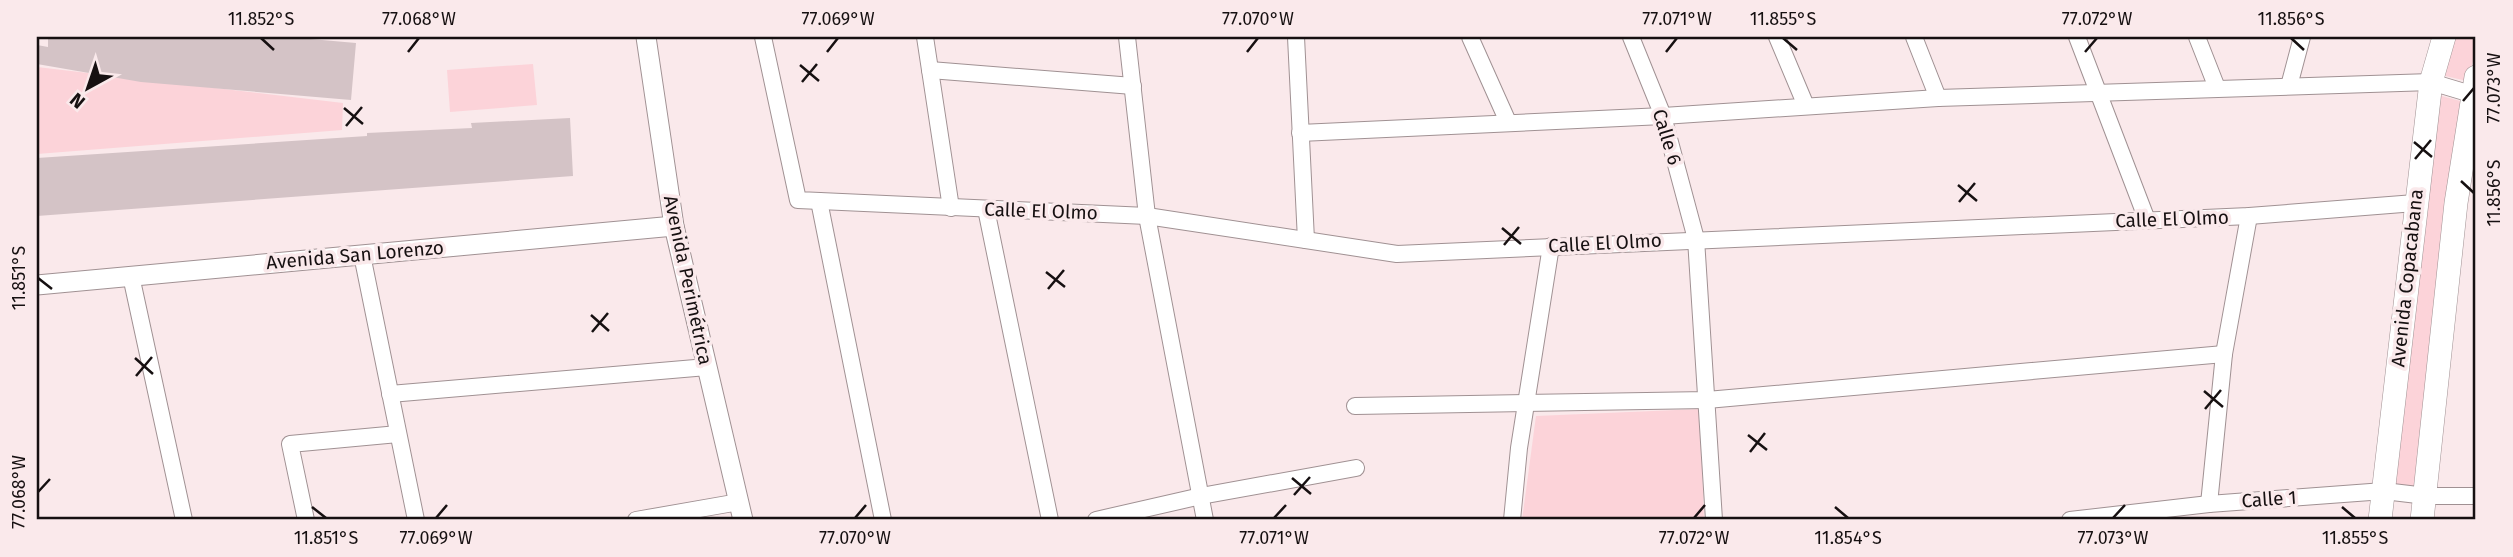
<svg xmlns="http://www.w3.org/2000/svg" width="2513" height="557" font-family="'Fira Sans',sans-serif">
<rect width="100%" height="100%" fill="#fae9eb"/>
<!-- green -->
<g fill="#fcd3d9">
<path d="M2452 37H2476V51L2467 81 2441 75Z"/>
<path d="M533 64 537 105 450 112 447 70Z"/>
<path d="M37 67 343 103 342 130 37 154Z"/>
<path d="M2434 94 2464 102 2421 489 2389 483Z"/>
<path d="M1700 409 1704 520H1522L1536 416Z"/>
</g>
<!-- building -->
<g fill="#d4c3c6">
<path d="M48 37H288L356 43 351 100 141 82 37 64V45L48 47Z"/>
<path d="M570 118 573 176 37 216V158L367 136V133L472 128 471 123Z"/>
</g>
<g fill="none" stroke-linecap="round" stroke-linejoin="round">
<defs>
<g id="minor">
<path d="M763 37 798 200 1147 216 1397 254 2249 216 2415 203"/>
<path d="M925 37 951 208"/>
<path d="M1127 37 1147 216 1205 520"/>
<path d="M1296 37 1306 240"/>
<path d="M1470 37 1508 122"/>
<path d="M1631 37 1663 116 1696 239 1714 520"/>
<path d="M1777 37 1806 106"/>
<path d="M1914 37 1938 98"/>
<path d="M2077 37 2147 220"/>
<path d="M2197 37 2217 88"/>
<path d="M930 70 1133 86"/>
<path d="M2289 86 2302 37"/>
<path d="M1300 133 1663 116 1938 98 2431 82 2471 94"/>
<path d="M819 201 883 520"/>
<path d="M986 209 1050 520"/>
<path d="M362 255 416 520"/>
<path d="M131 276 184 520"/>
<path d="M390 394 707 367"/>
<path d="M1355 406 1707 400 2224 354"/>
<path d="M2209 504 2224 354 2249 216"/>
<path d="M306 520 290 444 398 434"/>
<path d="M636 520 739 502"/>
<path d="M1096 520 1201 496 1356 468"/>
<path d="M1512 520 1519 448 1551 246"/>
<path d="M2070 520 2209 504 2384 491 2426 496H2476"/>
</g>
<g id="tertiary">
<path d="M646 37 674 226 743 520"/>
<path d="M37 285 674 226"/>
</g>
<g id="secondary">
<path d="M2380 520 2431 82 2444 37"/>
<path d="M2422 520 2456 203 2476 77"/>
</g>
</defs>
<!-- minor casing -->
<use href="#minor" stroke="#a09193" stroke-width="18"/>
<!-- tertiary casing -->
<use href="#tertiary" stroke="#a09193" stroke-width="21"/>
<!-- secondary casing -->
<use href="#secondary" stroke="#a09193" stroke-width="24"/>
<!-- minor -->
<use href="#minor" stroke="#fff" stroke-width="16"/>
<!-- tertiary -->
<use href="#tertiary" stroke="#fff" stroke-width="19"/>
<!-- secondary -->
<use href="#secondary" stroke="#fff" stroke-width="23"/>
</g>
<!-- ticks -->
<path fill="none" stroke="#161011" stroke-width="2.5" d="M261 38 274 50M1783 38 1797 50M2291 38 2304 50M408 52 419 38M827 52 838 38M1247 52 1258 38M1666 52 1677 38M2085 52 2097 38M800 65 819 81M802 82 817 64M2463 101 2474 88M344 108 363 124M346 126 362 107M2414 142 2432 157M2415 159 2431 140M2461 181 2474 193M1958 185 1977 201M1959 202 1975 183M1502 228 1521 244M1504 245 1519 227M1046 272 1065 287M38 278 52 289M1048 289 1064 270M591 315 609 331M592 332 608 313M135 358 153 374M136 376 152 357M2204 391 2223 407M2205 409 2221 390M1748 435 1767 450M1750 452 1765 433M1292 478 1311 494M38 492 50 479M1294 495 1310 477M312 507 326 518M1835 507 1848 518M2342 507 2355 518M436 518 447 505M855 518 866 505M1274 518 1286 505M1694 518 1705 505M2113 518 2125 505"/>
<g text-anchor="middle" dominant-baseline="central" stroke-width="7" stroke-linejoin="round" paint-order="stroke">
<!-- street labels -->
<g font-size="19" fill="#161011" stroke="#fae9eb">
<text transform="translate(1667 137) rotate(73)">Calle 6</text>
<text transform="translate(1041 211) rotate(2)">Calle El Olmo</text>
<text transform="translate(2172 219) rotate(-2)">Calle El Olmo</text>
<text transform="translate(1605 243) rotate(-3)">Calle El Olmo</text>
<text transform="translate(355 255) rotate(-5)">Avenida San Lorenzo</text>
<text transform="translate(2407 278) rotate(-84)">Avenida Copacabana</text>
<text transform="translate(688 280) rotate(78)">Avenida Perimétrica</text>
<text transform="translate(2269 499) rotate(-4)">Calle 1</text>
</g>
</g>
<!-- border -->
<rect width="2513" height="557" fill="none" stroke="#fae9eb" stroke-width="77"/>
<!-- north arrow -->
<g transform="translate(88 88) rotate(220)" stroke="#fae9eb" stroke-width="5" paint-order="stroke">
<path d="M0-5L12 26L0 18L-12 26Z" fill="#161011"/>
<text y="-10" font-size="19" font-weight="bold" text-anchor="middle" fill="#161011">N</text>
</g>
<rect x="38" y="38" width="2436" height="480" fill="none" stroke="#161011" stroke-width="2.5"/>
<g font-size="18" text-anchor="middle" fill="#161011">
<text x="261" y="25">11.852°S</text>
<text x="419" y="25">77.068°W</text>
<text x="838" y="25">77.069°W</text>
<text x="1258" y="25">77.070°W</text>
<text x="1677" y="25">77.071°W</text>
<text x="1783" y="25">11.855°S</text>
<text x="2097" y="25">77.072°W</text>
<text x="2291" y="25">11.856°S</text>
<text transform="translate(2494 88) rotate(-90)" y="6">77.073°W</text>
<text transform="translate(2494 193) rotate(-90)" y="6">11.856°S</text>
<text transform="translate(19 278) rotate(-90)" y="6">11.851°S</text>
<text transform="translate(19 492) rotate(-90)" y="6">77.068°W</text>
<text x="326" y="544">11.851°S</text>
<text x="436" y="544">77.069°W</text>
<text x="855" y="544">77.070°W</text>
<text x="1274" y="544">77.071°W</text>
<text x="1694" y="544">77.072°W</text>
<text x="1848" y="544">11.854°S</text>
<text x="2113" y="544">77.073°W</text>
<text x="2355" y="544">11.855°S</text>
</g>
</svg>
